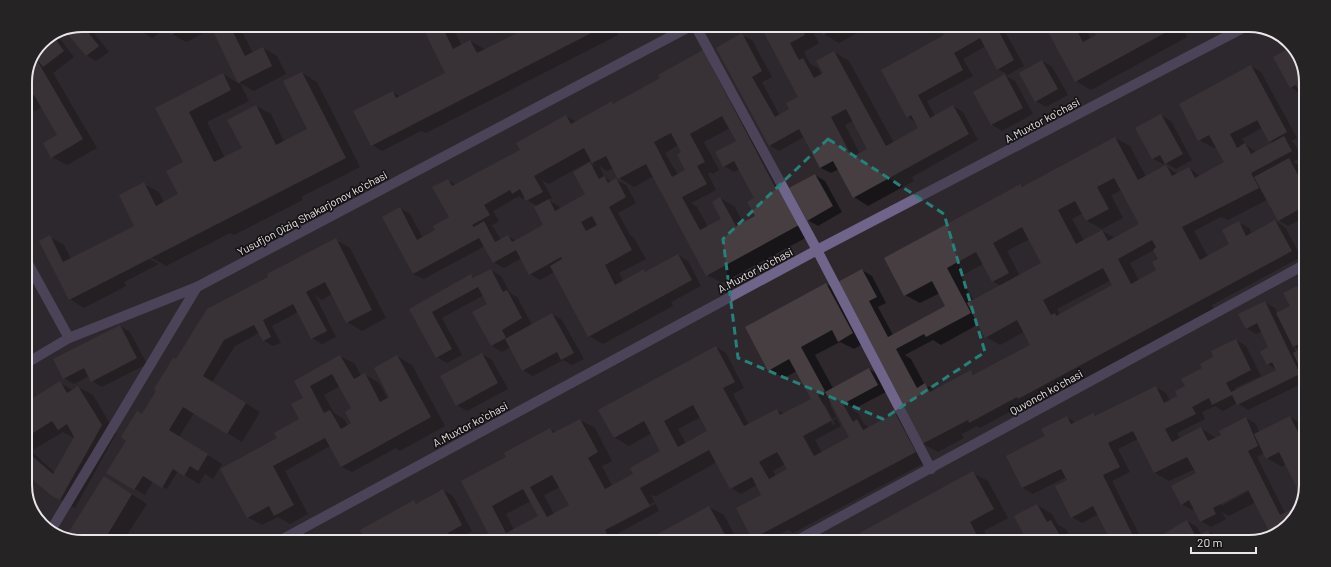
<svg xmlns="http://www.w3.org/2000/svg" width="1331" height="567" font-family="Barlow,sans-serif">
<rect width="100%" height="100%" fill="#2e282d"/>
<!-- shadow -->
<g fill="#0007" fill-rule="evenodd">
<path d="M82 25H88L109 52 96 61 86 55 67 31Z"/>
<path d="M137 25H165L167 27 152 38 142 32Z"/>
<path d="M167 25 239 26 253 53 263 48 277 56 286 74 254 91 240 83 249 101 207 122 225 158 243 148 256 106 271 114 284 142 308 129 302 73 317 82 360 167 301 197 303 200 234 235 230 233 166 266 147 255 146 257 159 264 124 282 126 286 84 308 70 299 50 237 64 245 71 259 135 226 144 184 159 192 164 203 179 195 184 163 157 108 223 74 241 85 212 29 186 42 172 34Z"/>
<path d="M423 26H452L462 46 470 41 486 50 521 32 518 27H614L618 35 426 133 421 131 382 151 372 145 393 92 401 97 447 73Z"/>
<path d="M762 27 866 28 839 43 824 34 820 28 813 32 819 43 804 52 810 64 818 68 822 75 824 73 834 52 849 61 894 143 919 128 915 122 908 117 945 36 942 30 946 28H1003L1024 66 1006 76 1015 81 1033 114 1002 131 992 125 974 92 1007 74 998 69 986 46 963 59 973 76 927 101 935 116 953 106 963 112 978 140 912 177 914 181 868 206 854 197 839 169 831 173 821 168 804 137 779 151 769 145 717 48 742 35 752 40 772 77 762 82 780 116 791 110 800 97ZM853 121 868 149 860 154 845 125Z"/>
<path d="M1047 28 1086 29 1091 39 1098 36 1094 29H1192L1185 33 1187 37 1091 90 1076 81Z"/>
<path d="M57 35 74 57 53 73 97 148 67 165 52 157 58 135 42 107 35 111 25 105V79L42 42Z"/>
<path d="M1294 47 1306 78V98L1291 87 1275 57Z"/>
<path d="M703 52 758 145 795 197 815 175 825 181 842 212 818 226 804 218 813 234 722 283 707 275 654 176 634 187 619 178 614 168 607 171 599 166 605 178 612 182 616 180 626 185 636 203 618 213 630 235 634 238 646 259 619 273 623 282 644 270 647 272 678 255 688 261 701 286 671 302 673 306 603 344 589 336 554 272 540 280 530 274 522 258 504 268 493 262 485 246 424 279 413 274 400 208 410 214 423 238 436 231 450 218 448 180 456 185 521 150 566 116 576 122 612 102 615 104 661 78ZM730 128 737 142 724 166 734 172 739 169 755 199 757 216 743 223 735 207 720 198 722 220 708 227 697 207 691 203 716 190 708 174 710 172 713 174 719 170 704 142ZM678 145 682 153 686 170 678 175 665 153ZM592 160 594 166 590 163 587 194 560 209 559 206 548 200 552 198 542 180 549 184ZM519 196 523 199 525 197 527 200 537 206 545 225 516 241 508 236 501 240 494 228 491 226 499 221 493 211Z"/>
<path d="M1042 61 1052 67 1068 95 1046 107 1036 101Z"/>
<path d="M1251 66 1261 72 1297 138 1291 141 1294 143 1301 157 1293 162 1299 165 1305 176V217L1288 226 1278 220 1267 200 1228 220 1221 217 1194 231 1208 257 1230 245 1238 222 1249 228 1252 234 1275 221 1285 227 1301 257 1212 305 1214 309 1033 407 1026 403 980 428 977 426 962 434 964 438 938 452 920 442 930 460 793 533 788 530 769 540H757L753 538 764 498 757 485 741 494 731 488 717 462 656 496 651 495 659 511 617 534 620 540 479 539 488 534 491 536 462 482 508 457 550 429 556 433 580 420 595 428 612 461 602 466 612 486 634 475 662 451 652 433 629 446 614 437 716 347 726 353 744 388 733 394 749 425 777 410 784 414 812 399 797 371 784 378 769 370 826 284 843 294 862 270 872 276 886 303 878 307 893 335 947 306 940 293 920 303 905 295 1021 185 1024 187 1115 138 1130 146 1146 177 1166 166 1177 174 1189 168 1200 176 1225 163 1217 147 1214 148 1199 140ZM1261 116 1262 118 1237 131V129ZM1262 128 1272 143 1256 152 1245 144 1242 139ZM1122 190 1140 224 1115 238 1102 231 1084 241 1072 219 1083 213 1087 221 1102 229 1123 218 1111 195ZM1030 239 1043 263 1020 276 1007 251ZM1154 250 1159 259 1157 271 1139 281 1130 263ZM983 264 992 281 1001 286 974 301 961 276ZM1111 280 1114 286 1060 315 1057 309ZM979 324 986 337 1000 345 1024 332 1031 345 976 375 971 372 936 390 925 385 911 359 905 355 933 340 941 345ZM868 341 913 424 895 414 870 428 864 424 858 413 852 410 888 391 879 375 869 369 833 388 815 355 840 342 854 349ZM832 403 850 437 822 453 815 440 841 426 830 405ZM823 405H825L832 419 836 417 837 418 833 420 835 424 833 425 831 421 810 433ZM701 417 709 432 686 444 678 429ZM785 464 788 469 776 476 773 471ZM560 487 570 505 554 514 544 495ZM531 501 539 516 514 530 506 514ZM654 502 655 504 612 527V525Z"/>
<path d="M1161 115 1171 121 1192 160 1176 169 1165 163 1163 164 1152 158Z"/>
<path d="M336 240 350 248 386 318 362 331 347 322 332 294 322 300 315 295 336 337 322 344 312 338 298 312 272 326 281 343 273 346 263 340 259 333 235 346 212 382 260 412 242 442 194 413 179 437 222 464 213 479 205 474 199 484 178 471 167 489 153 481 145 495 108 473 146 417 180 363 270 278Z"/>
<path d="M491 270 501 276 510 293 517 297 532 325 552 314 562 320 584 359 572 365 563 360 533 376 523 370 511 347 502 352 492 346 474 312 489 304 484 295 442 318 462 355 447 363 437 357 411 309 471 276 476 278Z"/>
<path d="M1297 288 1304 292 1303 383 1248 410 1237 403 1223 411 1215 406 1202 412 1205 419 1177 433 1180 439 1201 428 1216 438 1246 418 1256 424 1259 432 1290 417 1303 424 1302 496 1286 464 1282 467 1267 458 1264 453 1257 457 1285 513 1302 505 1281 532 1272 535 1256 502 1229 516 1222 512 1226 519 1211 527 1201 521 1195 508 1192 510 1182 504 1197 474 1195 469 1169 481 1155 473 1138 439 1118 449 1130 472 1112 481 1143 542H1112L1099 514 1082 523 1072 517 1066 477 1033 494 1023 488 1007 457 1046 437 1067 417 1076 423 1094 414 1097 416 1156 387 1166 393 1170 401 1179 397 1186 387 1215 357 1236 340 1246 346 1261 376 1235 388 1237 391 1278 370 1267 364 1270 348 1262 331 1256 334 1246 328 1264 302 1275 308 1277 313 1291 307ZM1293 346 1300 350 1296 352ZM1252 487 1253 489 1221 506V503Z"/>
<path d="M120 326 130 332 147 364 102 387 92 381 89 376 74 384 64 378Z"/>
<path d="M482 354 492 360 508 389 467 411 457 405Z"/>
<path d="M340 356 355 364 361 376 364 374 379 383 388 399 391 397 397 356 412 365 445 426 400 451 396 448 352 472 342 467 330 446 285 471 308 514 290 524 278 517 262 525 247 517 279 438 301 420 304 398 295 381ZM340 386 352 409V423L348 426 345 420 334 413 324 395Z"/>
<path d="M60 383 73 390 78 387 93 395 116 434 75 508 52 495 25 471V404ZM63 432 74 438 55 473 31 451Z"/>
<path d="M973 473 988 481 1008 518 984 531 989 541H847Z"/>
<path d="M25 477 30 488 26 490 25 489Z"/>
<path d="M119 486 147 504 125 538H66Z"/>
<path d="M443 490 453 496 472 531 457 539H365L414 502 418 504Z"/>
<path d="M1037 505 1052 514 1058 525 1066 529 1072 541H1028L1015 517Z"/>
<path d="M709 507 724 515 737 540H649Z"/>
<path d="M1187 521 1197 527 1201 535 1208 531 1213 534 1217 542H1167Z"/>
</g>
<!-- building -->
<g fill="#463e40" fill-rule="evenodd">
<path d="M82 25 99 46 86 56 66 32Z"/>
<path d="M136 25H151L142 33Z"/>
<path d="M166 25H189L171 35Z"/>
<path d="M210 25 230 26 245 56 263 47 272 66 238 83Z"/>
<path d="M422 26H442L453 49 470 40 477 53 519 32 517 27H603L371 146 353 111 393 91 396 98 445 73Z"/>
<path d="M761 27 811 28 804 32 805 35 790 43 799 60 803 58 814 78 823 73 816 61 834 51 886 146 918 128 911 115 907 118 881 70 944 35 941 29 997 28 1014 60 997 70 980 38 954 53 963 70 918 95 930 118 953 105 969 134 853 198 833 161 820 168 799 129 769 146 716 48 742 33 762 71 752 77 775 117 789 109 786 103 798 97ZM846 109 867 149 852 157 831 117Z"/>
<path d="M819 28H836L823 35Z"/>
<path d="M1046 28 1076 29 1083 42 1096 35 1093 29H1172L1075 82Z"/>
<path d="M54 37 64 51 43 67 35 57 42 42Z"/>
<path d="M1293 46 1306 78V95L1302 97 1296 85 1290 88 1273 57Z"/>
<path d="M703 50 775 187 777 186 799 225 706 276 646 164 618 179 606 156 592 163 584 148 534 176 543 192 526 201 520 189 512 194 510 190 484 205 490 215 472 225 474 227 484 221 495 242 508 235 512 242 543 225 534 207 549 199 555 211 585 194 573 172 590 162 599 179 604 176 608 183 616 178 626 197 609 207 632 250 605 265 615 285 644 269 645 272 678 254 692 280 588 337 550 266 562 259 561 257 529 275 516 250 493 263 479 238 413 274 382 217 400 207 417 240 435 230 433 226 449 217 432 187 448 179 452 186 520 150 516 143 566 115 571 124 612 101 613 104 660 78 658 75ZM722 116 736 141 715 152 723 167 734 161 754 198 747 202 755 216 736 226 720 197 712 202 721 219 700 230 682 197 707 184 697 166 705 162 690 134ZM671 133 681 152 677 155 685 170 672 177 654 142ZM592 216 597 225 586 231 581 222Z"/>
<path d="M35 57 83 139 51 158 43 143 57 135 34 95 25 100V79Z"/>
<path d="M1042 60 1058 89 1035 102 1019 73Z"/>
<path d="M1251 65 1287 132 1269 142 1257 120 1230 134 1237 148 1245 143 1251 154 1284 136 1292 151 1251 173 1259 188 1182 227 1200 260 1229 244 1222 230 1239 221 1246 236 1275 220 1292 251 1018 399 1017 397 969 423 968 420 922 444 836 283 862 269 877 297 869 301 888 337 945 306 932 281 904 296 884 258 1021 184 1022 187 1115 137 1138 180 1166 165 1172 176 1189 167 1195 178 1224 162 1209 135 1198 141 1179 104ZM1114 178 1139 224 1108 241 1102 230 1076 244 1058 210 1075 201 1086 221 1109 209 1097 187ZM1022 227 1041 263 967 303 985 338 1017 320 1030 345 973 375 971 370 930 392 925 383 917 388 896 349 924 334 926 337 971 313 947 268 976 252 992 282 1009 273 993 243ZM1152 240 1156 247 1153 250 1158 259 1152 262 1156 270 1131 284 1118 259ZM1103 268 1112 285 1056 316 1055 313 1051 315 1043 300Z"/>
<path d="M302 72 346 158 69 300 39 241 50 235 63 262 134 226 119 195 144 182 156 206 178 194 166 171 183 162 155 108 223 73 231 90 189 112 214 162 242 148 227 120 256 105 276 145 307 129 283 81Z"/>
<path d="M1005 74 1023 108 991 125 973 92Z"/>
<path d="M1161 114 1183 154 1165 164 1160 155 1152 159 1135 128Z"/>
<path d="M1289 158 1305 188V206L1278 221 1254 177Z"/>
<path d="M815 174 833 206 807 221 789 188Z"/>
<path d="M336 238 372 310 346 323 325 282 306 292 327 331 311 339 293 304 263 320 271 337 263 341 254 325 224 340 203 376 246 403 227 434 183 407 169 430 208 454 198 471 190 466 184 476 173 469 162 488 143 476 134 490 106 473 126 441 121 437 137 411 142 414 156 391 154 389 173 358 176 359 207 309 268 277 267 274Z"/>
<path d="M491 269 503 292 507 290 522 318 502 330 506 338 491 346 472 312 487 304 478 287 432 312 452 349 436 358 409 309 471 274 473 278Z"/>
<path d="M826 283 853 333 838 342 832 330 801 347 825 391 818 395 832 420 803 436 814 456 849 437 825 392 869 368 878 385 843 404 853 422 857 419 863 430 895 413 916 452 752 539 736 508 761 495 752 477 730 489 709 450 640 488 650 506 605 530 610 540H589L587 537 583 540 551 539 548 535 539 539H477L488 533 461 481 506 457 504 453 550 428 553 433 580 419 598 452 588 458 605 489 633 474 630 468 660 451 644 421 614 438 598 410 716 346 735 382 723 388 744 426 777 409 780 415 811 399 789 359 768 371 745 327ZM693 405 707 431 678 447 664 421ZM777 452 787 469 769 479 759 462ZM552 475 569 505 547 517 530 487ZM523 489 538 516 506 533 492 506Z"/>
<path d="M1297 286 1304 301 1303 342 1293 347 1276 313 1290 306 1283 293Z"/>
<path d="M1265 301 1300 374 1237 405 1232 395 1212 405 1209 398 1192 407 1196 414 1165 429 1172 442 1201 427 1208 441 1221 435 1219 431 1246 417 1258 446 1248 451 1280 515 1302 504V506L1281 532 1271 535 1248 490 1213 508 1216 514 1200 522 1189 500 1181 505 1171 486 1196 473 1187 457 1154 473 1133 431 1108 443 1120 467 1103 475 1136 542H1111L1093 506 1071 518 1055 486 1067 480 1061 469 1022 488 1006 456 1045 436 1041 429 1067 416 1071 424 1094 413 1095 416 1156 386 1164 403 1177 396 1175 391 1185 386 1181 379 1202 368 1200 364 1213 357 1211 351 1236 339 1251 370 1226 383 1231 392 1276 370 1272 362 1267 365 1260 352 1268 347 1257 323 1246 329 1238 314Z"/>
<path d="M552 313 574 353 561 360 557 352 522 371 505 339Z"/>
<path d="M120 325 137 358 91 382 84 368 63 379 53 359Z"/>
<path d="M1303 347V374L1293 353Z"/>
<path d="M482 353 498 383 456 406 440 376Z"/>
<path d="M340 355 354 379 365 373 380 402 389 397 374 368 397 355 431 417 341 467 325 438 273 466 294 505 274 516 269 506 247 518 220 469 277 438 274 433 299 419 291 404 303 398 294 381ZM332 374 351 408 345 412 351 423 341 429 330 410 324 413 310 386Z"/>
<path d="M60 381 67 393 78 386 102 425 60 500 52 496 25 473V450L53 474 74 437 67 424 58 430 52 421 25 438V403Z"/>
<path d="M1290 416 1302 440V498L1279 452 1266 459 1254 434Z"/>
<path d="M973 471 994 509 970 522 980 541H845Z"/>
<path d="M104 476 132 494 108 534 114 538H65Z"/>
<path d="M443 489 462 525 448 533 452 539H364L360 530 414 500 416 504Z"/>
<path d="M1037 504 1047 522 1051 520 1063 541H1027L1014 516Z"/>
<path d="M709 506 728 540H647L663 531Z"/>
<path d="M1187 520 1196 537 1208 530 1215 542H1165L1162 535Z"/>
<path d="M199 533 207 538H195Z"/>
<path d="M1017 537 1019 541H1009Z"/>
</g>
<g fill="none" stroke-linecap="round" stroke-linejoin="round">
<!-- service -->
<path stroke="#6f658a" stroke-width="10" d="M696 27 817 250 931 469"/>
<!-- minor -->
<g stroke="#6f658a" stroke-width="10">
<path d="M25 258 69 338 25 364"/>
<path d="M69 338 197 287"/>
<path d="M51 530 197 287 689 27"/>
<path d="M283 539 817 250 1241 29"/>
<path d="M798 540 1304 265"/>
</g>
</g>
<!-- marked area -->
<path d="M0 0H1331V567H0ZM828 139 944 214 985 352 883 419 738 358 723 239Z" fill="#2e282d" fill-opacity=".55" fill-rule="evenodd"/>
<path fill="none" stroke="#25817a" stroke-width="3" stroke-dasharray="8 5" stroke-linejoin="round" d="M828 139 944 214 985 352 883 419 738 358 723 239Z"/>
<g text-anchor="middle" dominant-baseline="central" stroke-width="3.5" stroke-linejoin="round" paint-order="stroke">
<!-- street labels -->
<g font-size="11" fill="#e9e5e9" stroke="#151214">
<text transform="translate(1042 120) rotate(-28)">A.Muxtor koʻchasi</text>
<text transform="translate(312 213) rotate(-28)">Yusufjon Qiziq Shakarjonov koʻchasi</text>
<text transform="translate(755 270) rotate(-28)">A.Muxtor koʻchasi</text>
<text transform="translate(1046 392) rotate(-29)">Quvonch koʻchasi</text>
<text transform="translate(470 424) rotate(-28)">A.Muxtor koʻchasi</text>
</g>
</g>
<!-- crop -->
<path d="M0 0H1331V567H0ZM82 32H1249A50 50 0 0 1 1299 82V485A50 50 0 0 1 1249 535H82A50 50 0 0 1 32 485V82A50 50 0 0 1 82 32Z" fill="#262325" fill-rule="evenodd"/>
<path fill="none" stroke="#e9e5e9" stroke-width="2" d="M82 32H1249A50 50 0 0 1 1299 82V485A50 50 0 0 1 1249 535H82A50 50 0 0 1 32 485V82A50 50 0 0 1 82 32Z"/>
<!-- scale -->
<path d="M1191 547v6h65v-6" fill="none" stroke="#e9e5e9" stroke-width="2"/>
<text x="1197" y="547" font-size="12" fill="#e9e5e9" stroke="#151214" stroke-width="3" paint-order="stroke">20 m</text>
</svg>
